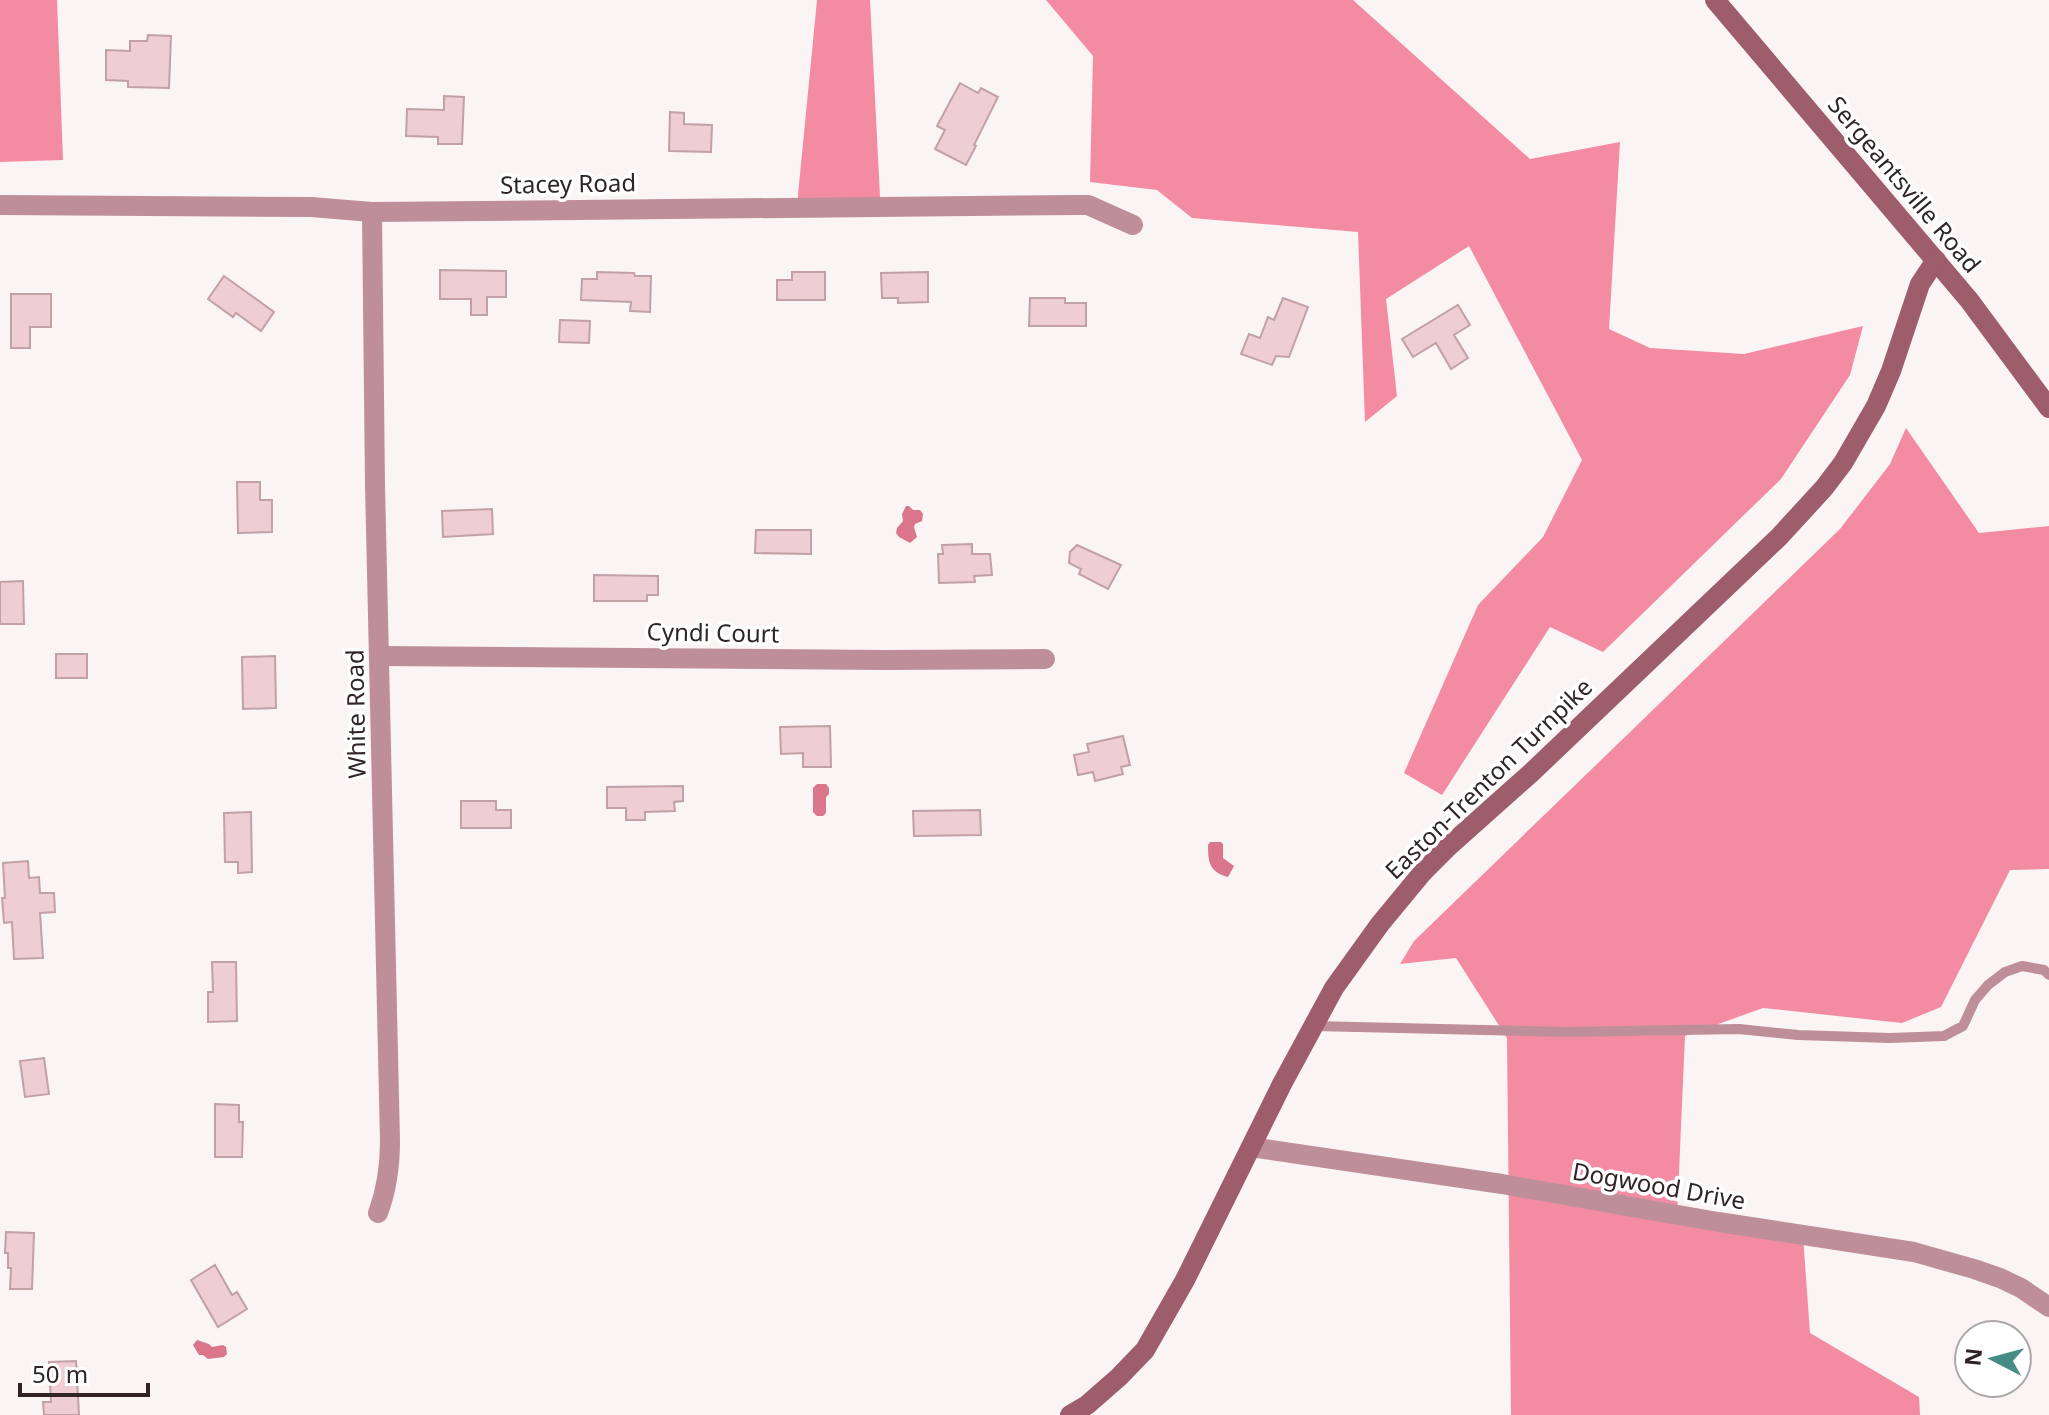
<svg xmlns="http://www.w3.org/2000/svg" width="2049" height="1415" font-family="'Noto Sans',sans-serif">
<rect width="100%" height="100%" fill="#fbf4f5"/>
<!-- forest -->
<g fill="#f38ca3">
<path d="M0 0H57L63 160 0 162Z"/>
<path d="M817 0H870L881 216 796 215Z"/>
<path d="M1046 0H1353L1530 159 1620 142 1609 329 1650 348 1744 354 1863 326 1850 375 1781 479 1603 652 1550 627 1442 795 1404 773 1478 605 1543 537 1582 460 1469 246 1386 299 1397 396 1365 422 1358 232 1192 218 1157 190 1090 182 1093 56Z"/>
<path d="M1906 428 1979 533 2049 526V869L2010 870 1941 1007 1902 1023 1763 1008 1685 1036 1677 1218 1803 1236 1810 1333 1919 1397 1920 1415H1511L1507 1038 1456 958 1400 964 1414 941 1840 529 1890 464Z"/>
</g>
<!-- water -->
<g fill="#da758c">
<path d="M906 506H909L913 510H920L923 514 922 521 915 524 914 527 917 537 910 543 899 537 896 533 897 528 903 521 902 514Z"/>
<path d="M817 784H826L829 788V794L826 797V813L823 816H817L813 812V788Z"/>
<path d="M1210 842H1221L1223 844V858L1234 866 1228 877C1210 872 1208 863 1208 845Z"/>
<path d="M197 1340 209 1344 212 1347 223 1345 226 1347 227 1354 224 1357 208 1359 203 1355H199L193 1345Z"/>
</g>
<!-- building -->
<g fill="#eecdd3" stroke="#c1a1a6" stroke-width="2">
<path d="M148 35 171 36 169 88 128 87V81L106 80V50L130 51V41H147Z"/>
<path d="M960 83 978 93 981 88 998 97 974 145 976 146 966 165 935 149 945 130 937 126Z"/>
<path d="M444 96 464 97 462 144H438V137L406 136 407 109 444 110Z"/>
<path d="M670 112 684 113V124L712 125 711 152 669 151Z"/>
<path d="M440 270 506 271V297H487V315H471V299H440Z"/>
<path d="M597 272 634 273 635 276H651L650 312 630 311 631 302 581 300 582 279H597Z"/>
<path d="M792 272H825V300H777V280H792Z"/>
<path d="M928 272V302L898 303V298H882L881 273Z"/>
<path d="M224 276 274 312 261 331 236 313 233 317 208 299Z"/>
<path d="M11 294H51V327H30V348H11Z"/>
<path d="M1030 298H1065V303H1086V326H1029Z"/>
<path d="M1283 298 1308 307 1289 357 1276 356 1272 365 1241 354 1249 334 1260 338 1268 317 1274 320Z"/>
<path d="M1458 305 1470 325 1454 335 1468 358 1451 369 1436 343 1413 357 1402 339Z"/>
<path d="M560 320 590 321 589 343 559 342Z"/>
<path d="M237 482H260V500H272V532L238 533Z"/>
<path d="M492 509 493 534 443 537 442 511Z"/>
<path d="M756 530H811V554L755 553Z"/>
<path d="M972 544V554H990L992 575 974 576 975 582 939 583 938 554H943L942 545Z"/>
<path d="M1077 545 1121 565 1108 589 1079 574 1081 569 1069 563 1070 552Z"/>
<path d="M594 575 658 576V595H647V601H594Z"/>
<path d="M23 581 24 624H0V582Z"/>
<rect x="56" y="654" width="31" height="24"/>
<path d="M275 656 276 708 243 709 242 657Z"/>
<path d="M830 726 831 767H803V753L781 754 780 727Z"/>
<path d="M1123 736 1130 765 1121 767 1123 774 1095 781 1093 772 1078 775 1074 755 1089 752 1087 744Z"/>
<path d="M683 786V801L674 802 675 811 645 812V820H626V808H607V787Z"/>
<path d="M461 801H496V810H511V828H461Z"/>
<path d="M980 810 981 835 914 836 913 811Z"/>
<path d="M251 812 252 872 238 873V862H225L224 813Z"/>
<path d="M28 861 29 878 39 877 40 893H54L55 912 40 913 43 958 14 959 12 922 4 923 2 898H5L3 863Z"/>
<path d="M212 962H236L237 1021 208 1022V992H213Z"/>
<path d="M44 1058 49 1094 25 1097 20 1061Z"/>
<path d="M215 1104 239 1105V1122H243L242 1157H215Z"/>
<path d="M6 1232 34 1233 32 1289H10L11 1268H8V1253H5Z"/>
<path d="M215 1265 232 1295 237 1292 247 1309 218 1327 191 1280Z"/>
<path d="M76 1361 79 1415H44L43 1402H51L49 1362Z"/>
</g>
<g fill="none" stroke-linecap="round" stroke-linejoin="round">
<!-- lane -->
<path stroke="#be8f98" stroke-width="10" d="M1314 1026 1566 1032 1739 1029 1798 1035 1890 1038 1944 1036 1963 1026 1975 1000 1988 985 2005 972 2022 966 2044 970 2049 975"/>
<!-- street -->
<g stroke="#be8f98" stroke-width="20">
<path d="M0 205 311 207 372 212 1078 205H1088L1133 225"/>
<path d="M372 212 375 485 390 1141C390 1167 387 1189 378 1213"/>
<path d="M380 656 885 660 1045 659"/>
<path d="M1251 1147 1502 1184 1718 1222 1914 1252 1974 1269 2000 1278 2021 1288 2049 1307"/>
</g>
<!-- secondary -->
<g stroke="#9e5d6b" stroke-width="20">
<path d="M1715 0 1969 300 2049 408"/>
<path d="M1070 1415 1087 1405 1119 1377 1145 1350 1185 1280 1282 1084 1334 988 1380 924 1423 872 1449 846 1531 773 1779 537 1824 488 1843 463 1876 406 1891 371 1920 284 1936 260"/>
</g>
</g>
<g text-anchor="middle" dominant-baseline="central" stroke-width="7" stroke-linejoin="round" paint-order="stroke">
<!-- street labels -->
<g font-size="24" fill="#302426" stroke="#fff">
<text transform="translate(568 183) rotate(-1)">Stacey Road</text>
<text transform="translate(1905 184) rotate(50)">Sergeantsville Road</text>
<text transform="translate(713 632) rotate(1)">Cyndi Court</text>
<text transform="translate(355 714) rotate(-91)">White Road</text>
<text transform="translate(1488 778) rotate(-44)">Easton-Trenton Turnpike</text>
<text transform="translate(1659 1185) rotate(10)">Dogwood Drive</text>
</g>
</g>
<!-- north arrow -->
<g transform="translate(1993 1359) rotate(276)"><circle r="38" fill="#ffffff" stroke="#aca7a8" stroke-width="2"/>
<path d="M0-6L14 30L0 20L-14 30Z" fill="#468c84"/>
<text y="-12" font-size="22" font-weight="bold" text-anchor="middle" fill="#302426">N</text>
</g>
<!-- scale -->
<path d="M20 1383v12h128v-12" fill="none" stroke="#302426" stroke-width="4"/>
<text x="32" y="1383" font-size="24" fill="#302426" stroke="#ffffff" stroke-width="6" paint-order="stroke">50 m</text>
</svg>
